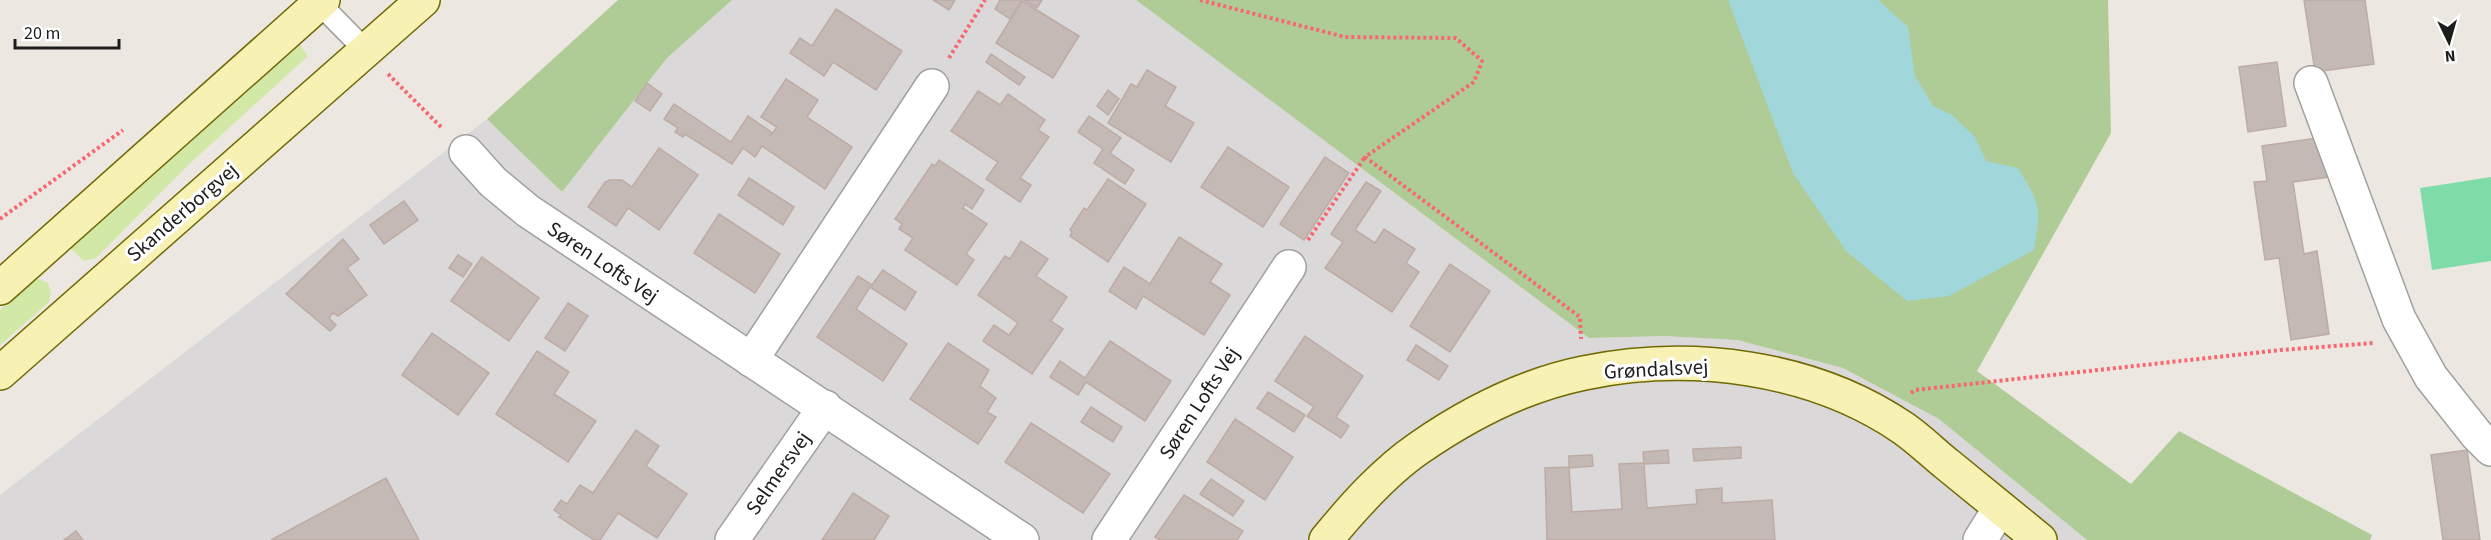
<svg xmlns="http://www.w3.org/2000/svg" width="2491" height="540" font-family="'Source Sans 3',sans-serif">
<rect width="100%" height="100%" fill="#ede7e1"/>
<!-- residential -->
<path fill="#dad8d9" d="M732 0H1136L1589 338 1665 336 1737 340 1843 368 1939 419 2087 540H0V495L487 119 562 192 667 58Z"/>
<!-- grass -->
<g fill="#d1e8a6">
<path d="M300 45 308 56 186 167 96 258 84 261 70 248Z"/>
<path d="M35 278 48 283 51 293 49 302 0 345V310Z"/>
</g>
<!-- forest -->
<g fill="#afcc96">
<path d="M618 0H732L667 58 562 192 487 119Z"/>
<path d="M1136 0H2108L2111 133 1977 371 2131 484 2179 431 2372 535 2370 540H2087L1939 419 1843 368 1737 340 1665 336 1589 338Z"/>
</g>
<!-- pitch -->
<path fill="#7fdca9" d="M2491 177V261L2432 270 2420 188Z"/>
<!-- water -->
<path fill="#a1d7db" d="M1728 0H1878L1908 27 1915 76 1933 106 1952 115 1975 137 1986 161 2018 168C2041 205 2041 207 2034 250L1949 296 1907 301 1846 251 1793 173Z"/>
<!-- building -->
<g fill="#c4b9b5" stroke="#beaba4" stroke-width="1.5">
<path d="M933 0H955L949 10Z"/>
<path d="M1000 0H1023L1010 19 995 9Z"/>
<path d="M1024 0H1042L1037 8Z"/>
<path d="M2304 0H2365L2374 64 2315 72Z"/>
<path d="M1022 1 1079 36 1053 78 996 43Z"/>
<path d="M836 9 902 51 876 90 833 62 824 76 790 53 800 38 812 46Z"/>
<path d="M991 54 1025 77 1019 85 986 62Z"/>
<path d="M2277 62 2286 126 2248 132 2239 67Z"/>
<path d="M1147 70 1176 87 1165 106 1194 123 1171 162 1108 123 1131 84 1137 87Z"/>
<path d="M786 79 818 100 807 117 852 147 825 189 762 146 755 157 743 148 732 164 685 134 683 137 675 132 678 128 664 119 674 104 731 142 748 116 771 132V135L777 127 761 117Z"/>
<path d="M647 83 662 94 650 111 635 101Z"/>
<path d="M1108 90 1119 99 1108 115 1097 106Z"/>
<path d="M978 91 1000 105 1008 94 1045 120 1038 130 1049 137 1020 178 1031 185 1020 202 986 179 998 162 951 131Z"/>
<path d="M1089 116 1121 138 1110 153 1134 170 1125 184 1094 163 1103 149 1078 132Z"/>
<path d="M2323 137 2329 177 2293 182 2304 254 2317 251 2329 334 2291 340 2279 258 2265 260 2254 182 2267 181 2262 146Z"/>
<path d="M1228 147 1289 187 1263 227 1201 187Z"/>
<path d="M659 148 698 175 659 230 628 208 616 226 588 207 605 182 610 180H622L632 187Z"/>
<path d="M1325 157 1349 173 1304 240 1280 224Z"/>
<path d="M939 160 984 190 972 209 965 204 963 208 987 224 966 254 974 260 957 285 905 250 913 238 899 229 902 224 895 219 932 164 935 166Z"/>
<path d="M749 178 794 207 783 225 738 195Z"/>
<path d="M1108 179 1146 204 1108 262 1070 236 1072 232 1070 230 1084 208 1087 210Z"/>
<path d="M1366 182 1381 191 1355 230 1375 243 1384 229 1415 249 1406 263 1419 272 1392 312 1325 268 1343 242 1331 234Z"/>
<path d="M404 201 418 220 384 244 370 225Z"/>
<path d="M719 214 780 254 755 293 694 253Z"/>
<path d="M1179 237 1222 264 1210 282 1230 295 1204 335 1143 296 1136 309 1109 291 1124 267 1150 284Z"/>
<path d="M343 239 359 259 347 268 367 295 338 316 333 313 329 318 336 325 330 331 286 294Z"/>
<path d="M1021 241 1048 259 1036 276 1067 297 1051 321 1063 329 1032 374 983 341 994 325 1009 335 1018 323 978 295 1005 256 1010 259Z"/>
<path d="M458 255 472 264 463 277 449 268Z"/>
<path d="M482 257 539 298 509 341 451 301Z"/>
<path d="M1450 264 1490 291 1450 352 1410 326Z"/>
<path d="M883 270 916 292 905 310 870 287 856 309 907 344 883 381 817 337 858 276 872 285Z"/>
<path d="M568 303 588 316 565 351 545 338Z"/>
<path d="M432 333 489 373 458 415 402 375Z"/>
<path d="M1305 336 1363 376 1336 417 1349 426 1341 438 1307 416 1314 407 1275 381Z"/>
<path d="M1110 341 1171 381 1145 421 1086 382 1078 395 1050 377 1060 361 1085 378Z"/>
<path d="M948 343 989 370 980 386 996 398 987 412 996 417 978 444 910 399Z"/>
<path d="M1416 345 1448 366 1439 380 1407 360Z"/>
<path d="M537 351 569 372 554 394 596 421 568 462 496 414Z"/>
<path d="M1268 392 1305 415 1294 432 1257 408Z"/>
<path d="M1091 407 1122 427 1113 442 1081 422Z"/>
<path d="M1235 419 1293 457 1265 500 1207 462Z"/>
<path d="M1031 423 1110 474 1083 513 1005 462Z"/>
<path d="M636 430 659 446 646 466 687 494 657 538 618 513 600 540H594L559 517 561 515 554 510 561 500 567 504 580 485 593 493Z"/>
<path d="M1741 447V458L1694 461 1693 449Z"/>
<path d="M1668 450 1669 463 1644 464 1647 508 1697 504 1696 490 1722 488V503L1772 500 1775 540H1547L1545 468 1569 467V456L1592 455 1593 466 1569 468 1572 512 1622 509 1619 464 1644 463 1643 452Z"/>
<path d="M2467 450 2480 540H2443L2431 455Z"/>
<path d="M386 478 419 540H271Z"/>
<path d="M1211 479 1244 501 1233 516 1200 494Z"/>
<path d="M853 493 889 516 874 540H822Z"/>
<path d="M1184 495 1243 531 1237 540H1160L1155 537Z"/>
<path d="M76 531 83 540H64Z"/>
</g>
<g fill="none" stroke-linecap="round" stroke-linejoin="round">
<defs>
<path id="lane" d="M316 0 366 51"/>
<g id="street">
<path d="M2311 83 2399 319 2431 377 2477 435 2491 449"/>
<path d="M466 152 493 182 528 211 1022 540"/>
<path d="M751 360 932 86"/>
<path d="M732 540 825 407"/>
<path d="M1109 540 1289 267"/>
<path d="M1980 540 2000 508"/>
</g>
<g id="secondary">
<path d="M0 288 323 0"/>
<path d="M0 373 423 0"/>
<path d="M1326 540C1353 507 1384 472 1419 448 1468 414 1525 385 1584 373 1690 351 1812 366 1903 428 1919 439 1933 453 1948 465 1979 490 2009 515 2040 540"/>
</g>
</defs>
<!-- lane casing -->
<use href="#lane" stroke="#a0a0a0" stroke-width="24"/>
<!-- street casing -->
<use href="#street" stroke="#a0a0a0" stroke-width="36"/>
<!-- secondary casing -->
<use href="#secondary" stroke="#706a06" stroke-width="36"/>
<!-- path -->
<g stroke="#f8676f" stroke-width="4" stroke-dasharray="3 3" stroke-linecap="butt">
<path d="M1200 0 1345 37 1456 38 1482 61 1474 82 1365 157 1580 317 1581 339"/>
<path d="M949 58 985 0"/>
<path d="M388 74 442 128"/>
<path d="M0 219 123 130"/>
<path d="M1308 240 1365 157"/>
<path d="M1911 393 1915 390 2281 350 2374 343"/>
</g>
<!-- lane -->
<use href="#lane" stroke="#fff" stroke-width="21"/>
<!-- street -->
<use href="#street" stroke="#fff" stroke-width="33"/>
<!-- secondary -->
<use href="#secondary" stroke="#f8f1b4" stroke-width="33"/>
</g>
<g text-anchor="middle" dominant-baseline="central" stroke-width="6" stroke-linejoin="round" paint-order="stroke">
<!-- street labels -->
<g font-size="21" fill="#1c1c1c" stroke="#fff">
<text transform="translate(182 212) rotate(-41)">Skanderborgvej</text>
<text transform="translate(603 262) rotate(34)">Søren Lofts Vej</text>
<text transform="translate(1656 369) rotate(-3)">Grøndalsvej</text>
<text transform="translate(1199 403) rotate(-57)">Søren Lofts Vej</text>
<text transform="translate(778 473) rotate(-55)">Selmersvej</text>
</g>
</g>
<!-- north arrow -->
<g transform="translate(2449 42) rotate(175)" stroke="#ffffff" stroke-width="4.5" paint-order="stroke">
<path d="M0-4.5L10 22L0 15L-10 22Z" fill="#1c1c1c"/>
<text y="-9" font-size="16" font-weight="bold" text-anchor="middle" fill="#1c1c1c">N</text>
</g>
<!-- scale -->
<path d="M15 39v9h104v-9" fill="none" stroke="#1c1c1c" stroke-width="3"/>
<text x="24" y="39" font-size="18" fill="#1c1c1c" stroke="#ffffff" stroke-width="4.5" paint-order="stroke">20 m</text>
</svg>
